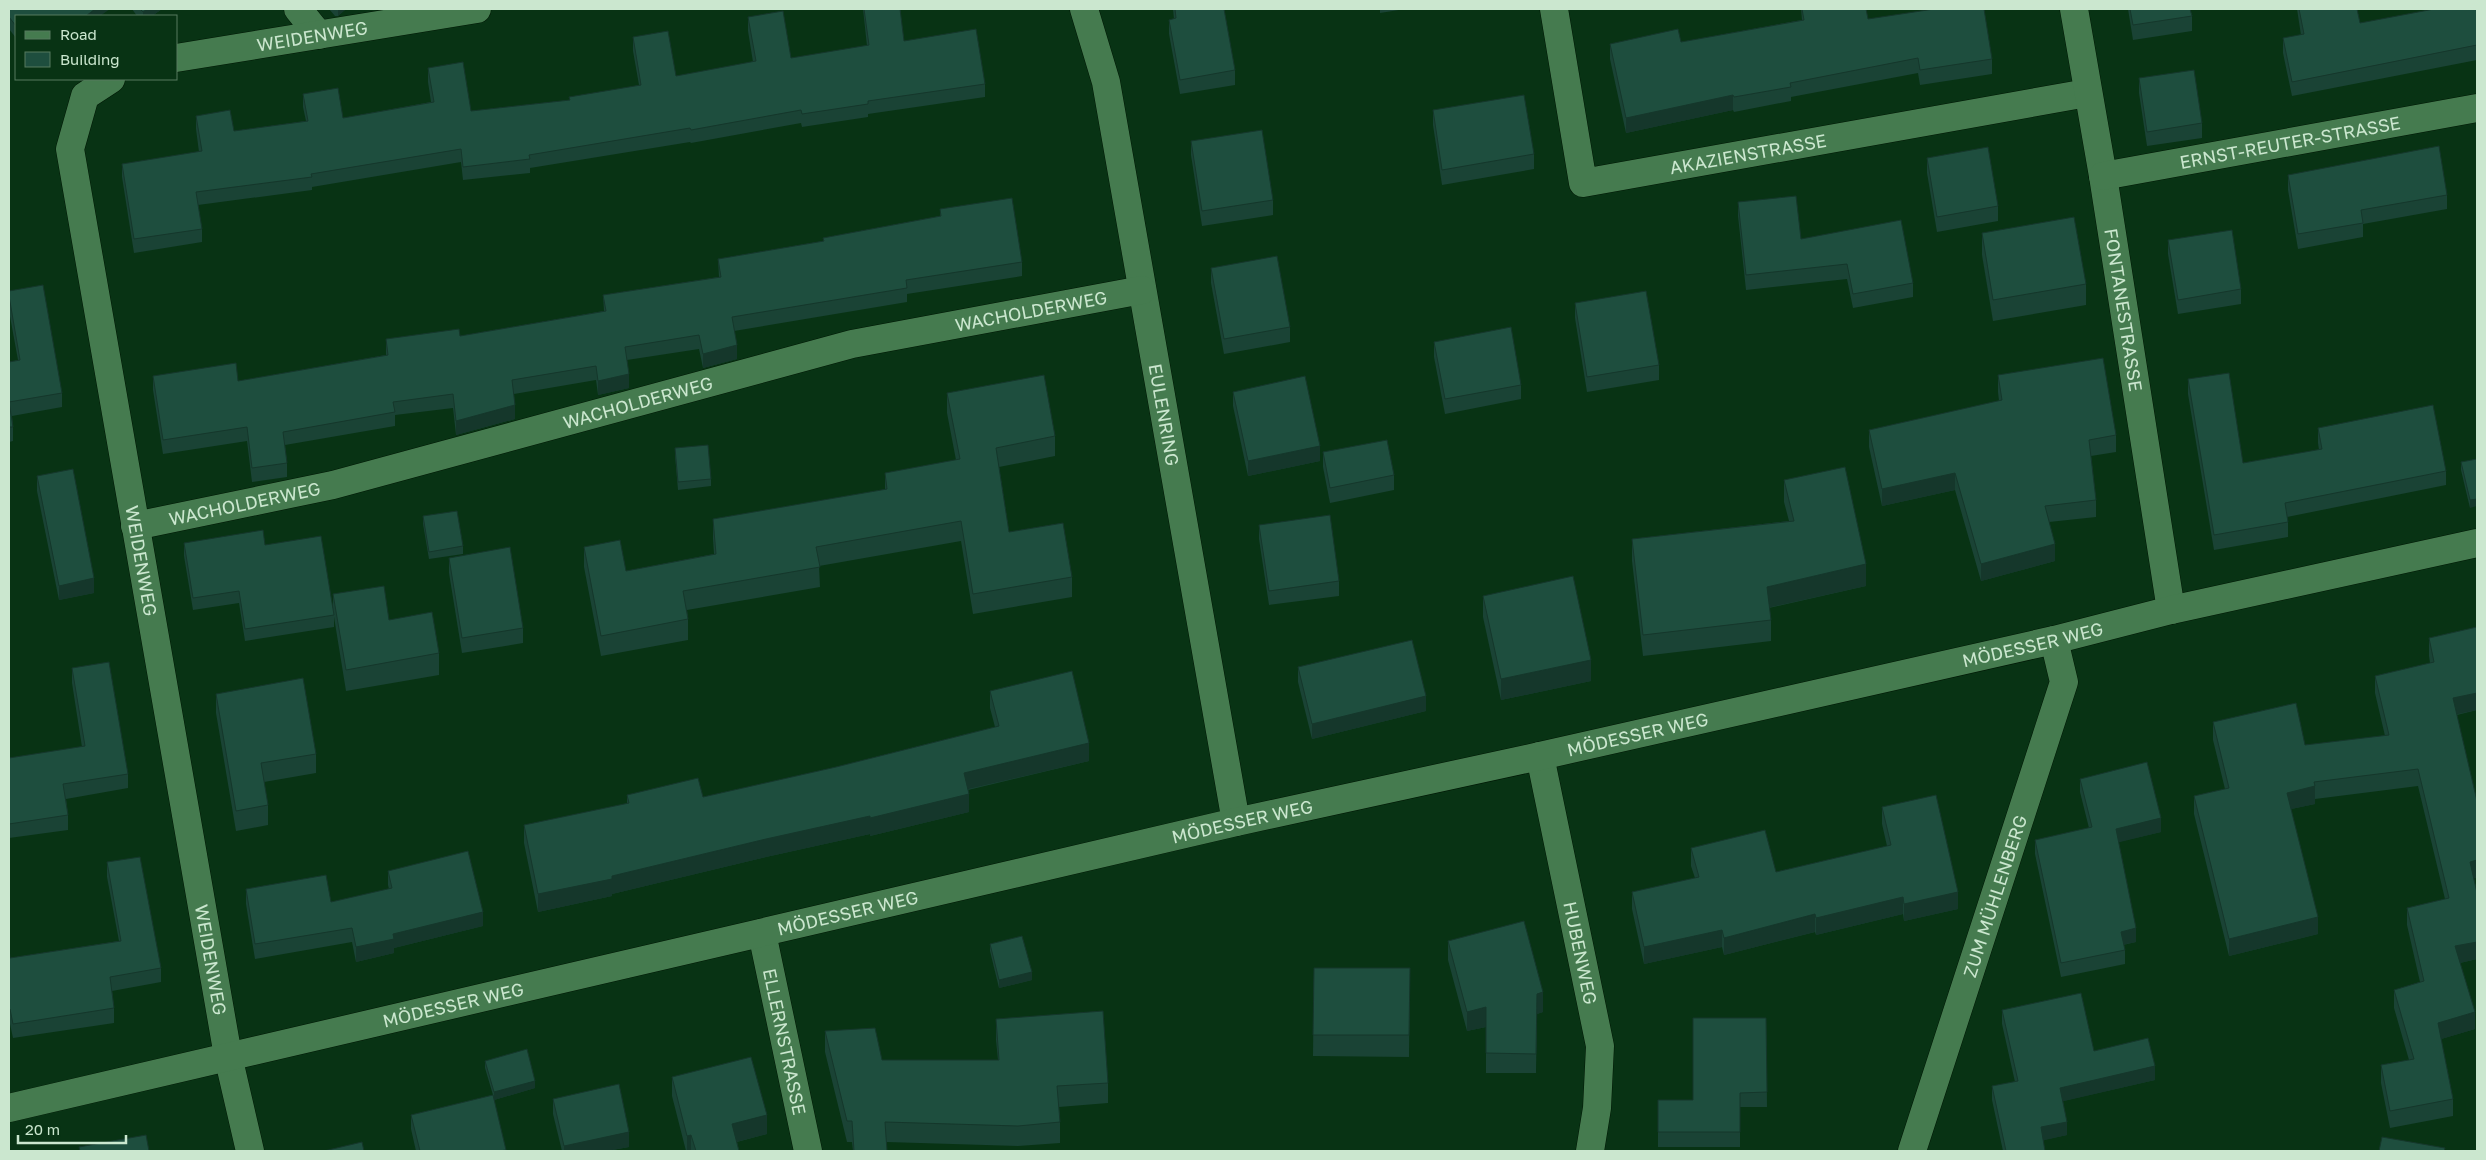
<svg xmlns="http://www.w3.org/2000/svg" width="2486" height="1160" font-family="'Golos Text',sans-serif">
<rect width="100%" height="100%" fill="#083314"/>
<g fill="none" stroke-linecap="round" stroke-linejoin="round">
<defs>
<g id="minor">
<path d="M298 9 319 35"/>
<path id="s1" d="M1084 9 1106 82 1236 822"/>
<path id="s2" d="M1554 9 1583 183 2087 93"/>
<path id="s3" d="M2074 9 2103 176 2171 610"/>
<path id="s4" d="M176 58 477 9"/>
<path id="s5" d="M111 79 85 96 70 149 228 1056 250 1151"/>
<path id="s6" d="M2103 176 2477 108"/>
<path id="s7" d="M135 526 333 485 852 344 1142 290"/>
<path id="s8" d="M1540 756 1600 1046 1597 1108 1590 1151"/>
<path id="s9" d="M762 933 808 1151"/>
<path id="s10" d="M9 1108 1236 822 1540 756 2054 640 2171 610 2477 543"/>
<path id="s11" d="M1912 1151 2064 682 2054 640"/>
</g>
</defs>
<!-- minor casing -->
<use href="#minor" stroke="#001805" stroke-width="29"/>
<!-- minor -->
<use href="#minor" stroke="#457b4f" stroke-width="28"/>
</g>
<!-- wall -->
<g fill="#1a4335">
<path d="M9 9 16 16V38L9 29Z"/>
<path d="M132 9H162L152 16H137Z"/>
<path d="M329 9H346L338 16H335Z"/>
<path d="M863 9H900L904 41 985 84V97L868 114V117L802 127 801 123 691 143 690 142 530 168V173L463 180 461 162 312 187V190L198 205 202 229V242L134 253 122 177V164L199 152 196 129V116L234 131 306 121 303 107V94L343 118 431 102 428 82V68L471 111 569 100 639 85 633 51V37L676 76 753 62 748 31V17L791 58 867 46Z"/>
<path d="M1173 9H1224L1235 70V85L1180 94 1169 34V20L1174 19Z"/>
<path d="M1380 9H1405L1380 13Z"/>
<path d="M1801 9H1866L1868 19 1992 59V74L1920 85 1918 73 1791 97V101L1734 112 1733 110 1626 133 1610 59V44L1681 42 1802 20Z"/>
<path d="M2128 9H2190L2192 16V31L2133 40Z"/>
<path d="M2297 9H2357L2360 23 2477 9V60L2292 96 2283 53V38L2301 35Z"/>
<path d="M2139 78 2202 123V138L2147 146 2139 93Z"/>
<path d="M1433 110 1534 154V169L1442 185 1433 125Z"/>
<path d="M1191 141 1273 200V215L1202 226 1191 155Z"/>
<path d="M1927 158 1998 206V221L1937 232 1927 173Z"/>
<path d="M2288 175 2447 195V209L2363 224V237L2298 249 2288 190Z"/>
<path d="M1738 202 1801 239 1913 283V297L1853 308 1847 279 1746 290 1738 216Z"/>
<path d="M940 209 1022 262V276L907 294V302L734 331 737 359 703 368 699 349 627 360 629 388 598 395 596 380 514 394 515 419 456 435 453 408 395 415V426L285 445 287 463V477L252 482 247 441 163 454 153 390V376L238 381 386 355V339L460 336 604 311 603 295 719 277 718 259 823 241V238L940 216Z"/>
<path d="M1982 233 2086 284V305L1993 321 1982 255Z"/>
<path d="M2168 240 2241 289V304L2178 314 2168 254Z"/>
<path d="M1211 268 1290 327V342L1224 354 1211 283Z"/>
<path d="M9 291 62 393V407L12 416 13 427V441L9 442V362L18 360 9 311Z"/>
<path d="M1575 303 1659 365V380L1587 392 1575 318Z"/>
<path d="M1434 342 1521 385V399L1445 414 1434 357Z"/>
<path d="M1998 375 2116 435V452L2091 456 2096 500V517L2049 522 2055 561 1981 581 1955 490 1882 506 1869 447V430L1999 401 1998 392Z"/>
<path d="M2188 379 2243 463 2319 450 2318 443V428L2446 471V485L2287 517 2288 522V537L2214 550 2188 394Z"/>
<path d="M1233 392 1320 461 1248 476 1233 406Z"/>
<path d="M947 393 1055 436V456L999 467 1009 532 1072 577V597L973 614 961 541 819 566 820 587 687 610 688 619V640L601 656 584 567V547L626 571 714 554 713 539V519L885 490V473L956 460 947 413Z"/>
<path d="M675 448 711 479V486L678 490 675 455Z"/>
<path d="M1323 452 1394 475V490L1330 503 1323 467Z"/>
<path d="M2477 459 2470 508 2461 470V462Z"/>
<path d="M37 476 94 593 59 600 37 491Z"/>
<path d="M1784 480 1866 586 1769 608 1771 620V641L1643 656 1632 561V539L1789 521 1784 502Z"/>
<path d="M423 516 463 546V554L429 559 423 524Z"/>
<path d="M1259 525 1339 581V596L1269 605 1259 539Z"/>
<path d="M184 543 265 545 333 612V594L389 620 439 653V675L346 691 334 617V627L245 641 239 603 193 610 184 556Z"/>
<path d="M449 558 523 628V643L462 653 449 573Z"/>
<path d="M1483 596 1591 681 1501 700 1483 617Z"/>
<path d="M2477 627V710L2457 715 2474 879 2477 893V959L2460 963 2475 1029 2441 1039 2453 1099V1116L2390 1128 2381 1083V1065L2409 1060 2394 1008V990L2420 982 2407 925V908L2445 899 2418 786 2315 799V804L2291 809 2318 934 2229 956 2194 814V796L2225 789 2213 740V722L2305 745 2385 736 2375 693V676L2430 663 2429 656V638Z"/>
<path d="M1298 667 1426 711 1312 739 1298 682Z"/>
<path d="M72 668 128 774V788L66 799 68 815V830L9 838V758L82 747 72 683Z"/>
<path d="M990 691 1089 761 968 790 969 812 870 836V834L766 857 612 894V896L538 912 524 843V825L627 804V795L703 797 836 767 995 727 990 708Z"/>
<path d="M216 694 316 754V773L264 782 268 805V825L236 831 216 713Z"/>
<path d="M2080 779 2161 832 2118 842 2136 942 2123 945 2125 950V964L2061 977 2035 854V840L2089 828 2080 792Z"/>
<path d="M1882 807 1958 909 1904 921 1903 914 1816 935 1815 932 1724 955 1722 947 1644 964 1632 909V892L1695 878 1691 866V848L1776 872 1887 846 1882 824Z"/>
<path d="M107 862 161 968V982L112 991 114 1008V1023L13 1038 10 1024H9V948L10 958 119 941 107 877Z"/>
<path d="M388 871 483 926 394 948V953L356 962 352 942 255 959 246 904V889L331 902 389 889 388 885Z"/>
<path d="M1448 941 1543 1012 1537 1014 1536 1073H1486V1027L1467 1031 1448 960Z"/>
<path d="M990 944 1032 980 999 988 990 951Z"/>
<path d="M1314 968H1410L1409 1057 1313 1056Z"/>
<path d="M2002 1010 2094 1051 2155 1080 2063 1101 2067 1135 2043 1140 2045 1151H2003L1992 1100V1086L2015 1082 2002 1024Z"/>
<path d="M1766 1018 1767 1107H1740V1147H1658V1100H1693Z"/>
<path d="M996 1019 1108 1083V1103L1059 1107 1060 1122V1143L1018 1146 887 1142V1151H853L852 1142H847L825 1052V1031L882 1060H998L996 1040Z"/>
<path d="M485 1061 535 1088 494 1100 506 1151H416L411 1129V1115L493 1095 485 1068Z"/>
<path d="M672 1077 767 1134 737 1142 739 1151H686L672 1096Z"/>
<path d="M553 1099 629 1147 607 1151H562L553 1114Z"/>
</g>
<!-- shaded-wall -->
<g fill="#15372b">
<path d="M95 9H110L100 16H86Z"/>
<path d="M147 9H162L152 16H143V12Z"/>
<path d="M338 9H346L338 16Z"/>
<path d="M1733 95V110L1626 133V118Z"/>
<path d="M737 345V359L703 368V354Z"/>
<path d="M629 374V388L598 395V381Z"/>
<path d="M515 405V419L456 435V421Z"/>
<path d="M1320 446V461L1248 476V461Z"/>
<path d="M1955 473V490L1882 506V489Z"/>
<path d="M2477 499V506L2470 508V500Z"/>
<path d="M2055 544V561L1981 581V564Z"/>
<path d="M1866 564V586L1767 608V587Z"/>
<path d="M94 578V593L59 600V586Z"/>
<path d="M1591 660V681L1501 700V679Z"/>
<path d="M2477 693V710L2453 715V698Z"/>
<path d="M1426 696V711L1312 739V724Z"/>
<path d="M1089 743V761L964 790V773Z"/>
<path d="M2315 786V804L2287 810V793Z"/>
<path d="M969 794V812L870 836V818Z"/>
<path d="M870 816V834L766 857 612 894V896L538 912V894L766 839Z"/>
<path d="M2161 818V832L2116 843V829Z"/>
<path d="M2477 860V878L2470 879V862Z"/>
<path d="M1958 892V909L1904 921V904Z"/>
<path d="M1903 897V914L1816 935V918Z"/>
<path d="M483 912V926L394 948V953L356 962V947L393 934Z"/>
<path d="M1815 914V932L1724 955V938Z"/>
<path d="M2318 917V934L2229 956V939Z"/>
<path d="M2136 928V942L2121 945V932Z"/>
<path d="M1722 930V947L1644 964V947Z"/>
<path d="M2477 942V959L2455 964V946Z"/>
<path d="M1032 972V980L999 988V980Z"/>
<path d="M1543 992V1012L1537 1014 1536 1073 1537 994Z"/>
<path d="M1486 1007V1027L1467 1031V1012Z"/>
<path d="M2475 1012V1029L2438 1040V1023Z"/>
<path d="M2155 1066V1080L2060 1102V1088Z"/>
<path d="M535 1081V1088L494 1100V1092Z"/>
<path d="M767 1115V1134L732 1143V1124Z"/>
<path d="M2067 1122V1135L2041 1141V1127Z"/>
<path d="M629 1132V1147L607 1151H564V1146Z"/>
<path d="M691 1135V1151H687V1136Z"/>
</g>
<!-- building -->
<g fill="#1e4e3e" stroke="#15372b">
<path d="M9 9H95L86 16H16V26L9 17Z"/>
<path d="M140 9H147L143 12Z"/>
<path d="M864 9H900L904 41 976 29 985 84 868 101V104L802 114 801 110 691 130 690 128 529 155 530 159 463 167 461 149 311 174 312 177 196 192 202 229 134 239 122 164 202 151 196 116 230 110 234 131 308 121 303 94 338 88 343 118 434 102 428 68 463 62 471 111 570 100 569 97 641 85 633 37 668 31 676 76 756 61 748 17 783 11 791 58 869 45Z"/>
<path d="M1175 9H1224L1235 70 1180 80 1169 20 1176 18Z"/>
<path d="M1802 9H1866L1868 19 1934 9H1984L1992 59 1920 70 1918 58 1790 83 1791 87 1734 97 1733 95 1626 118 1610 44 1678 29 1681 42 1804 20Z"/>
<path d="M2130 9H2190L2192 16 2133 25Z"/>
<path d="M2299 9H2357L2360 23 2434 9H2477V45L2292 82 2283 38 2304 34Z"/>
<path d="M2194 70 2202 123 2147 132 2139 78Z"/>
<path d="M1524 95 1534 154 1442 170 1433 110Z"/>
<path d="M1262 130 1273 200 1202 211 1191 141Z"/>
<path d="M2439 146 2447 195 2361 210 2363 223 2298 234 2288 175Z"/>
<path d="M1988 147 1998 206 1937 217 1927 158Z"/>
<path d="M1796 196 1801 239 1901 220 1913 283 1853 294 1847 264 1746 275 1738 202Z"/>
<path d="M1012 198 1022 262 906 280 907 288 732 317 737 345 703 354 699 335 625 347 629 374 598 381 596 366 512 380 515 405 456 421 453 394 393 402 395 412 283 432 287 463 252 468 247 427 163 440 153 376 236 363 238 381 388 355 386 339 459 329 460 336 606 311 603 295 721 277 718 259 824 241 823 238 941 216 940 209Z"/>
<path d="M2074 217 2086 284 1993 300 1982 233Z"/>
<path d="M2232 230 2241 289 2178 300 2168 240Z"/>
<path d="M1277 256 1290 327 1224 339 1211 268Z"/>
<path d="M43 285 62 393 9 402 13 427H9V362L20 360 9 296V291Z"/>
<path d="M1646 291 1659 365 1587 377 1575 303Z"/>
<path d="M1511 327 1521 385 1445 399 1434 342Z"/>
<path d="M2103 358 2116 435 2089 440 2096 500 2045 506 2055 544 1981 564 1955 473 1882 489 1869 430 2002 400 1998 375Z"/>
<path d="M2229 373 2243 463 2322 449 2318 428 2433 405 2446 471 2285 503 2288 522 2214 535 2188 379Z"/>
<path d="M1044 375 1055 436 996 448 1009 532 1063 523 1072 577 973 594 961 521 816 547 820 567 683 591 688 619 601 636 584 547 620 540 626 571 716 554 713 519 887 489 885 473 960 459 947 393Z"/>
<path d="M1305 376 1320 446 1248 461 1233 392Z"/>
<path d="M1387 440 1394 475 1330 488 1323 452Z"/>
<path d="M708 445 711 479 678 482 675 448Z"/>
<path d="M2477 459V499L2470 500 2461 462Z"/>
<path d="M1845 467 1866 564 1767 587 1771 620 1643 635 1632 539 1794 521 1784 480Z"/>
<path d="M73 469 94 578 59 586 37 476Z"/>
<path d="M457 511 463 546 429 552 423 516Z"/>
<path d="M1330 515 1339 581 1269 591 1259 525Z"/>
<path d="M263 530 265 545 321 536 334 615 245 629 239 591 193 598 184 543Z"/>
<path d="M510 547 523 628 462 638 449 558Z"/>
<path d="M1573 576 1591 660 1501 679 1483 596Z"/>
<path d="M384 586 389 620 432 612 439 653 346 670 333 594Z"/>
<path d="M2477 627V693L2453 698 2477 801V860L2470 862 2477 893V942L2455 946 2475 1012 2438 1023 2453 1099 2390 1111 2381 1065 2414 1059 2394 990 2424 981 2407 908 2449 898 2418 769 2314 782 2315 786 2287 793 2318 917 2229 939 2194 796 2229 788 2213 722 2296 703 2305 745 2389 735 2375 676 2434 662 2429 638Z"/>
<path d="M1412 640 1426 696 1312 724 1298 667Z"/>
<path d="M109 662 128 774 63 784 68 815 9 824V758L85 746 72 668Z"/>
<path d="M1072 671 1089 743 964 773 969 794 870 818V816L766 839 612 876V879L538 894 524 825 629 803 627 795 698 778 703 797 836 767 999 726 990 691Z"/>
<path d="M303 678 316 754 261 763 268 805 236 811 216 694Z"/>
<path d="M2147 762 2161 818 2116 829 2136 928 2121 932 2125 950 2061 963 2035 840 2092 827 2080 779Z"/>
<path d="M1936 795 1958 892 1904 904 1903 897 1816 918 1815 914 1724 938 1722 930 1644 947 1632 892 1699 877 1691 848 1765 830 1776 872 1891 845 1882 807Z"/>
<path d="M468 851 483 912 393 934 394 939 356 947 352 928 255 944 246 889 326 875 331 902 392 888 388 871Z"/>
<path d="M140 857 161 968 110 977 114 1008 13 1024 10 1009H9V948L10 958 121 941 107 862Z"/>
<path d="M1524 921 1543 992 1537 994 1536 1054 1486 1053V1007L1467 1012 1448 941Z"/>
<path d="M1022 936 1032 972 999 980 990 944Z"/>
<path d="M1314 968H1410L1409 1035H1313Z"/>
<path d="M2081 993 2094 1051 2148 1038 2155 1066 2060 1088 2067 1122 2041 1127 2045 1151H2006L1992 1086 2018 1081 2002 1010Z"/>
<path d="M1103 1011 1108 1083 1057 1086 1060 1122 1018 1126 885 1122 887 1151H854L852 1121H847L825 1031 875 1028 882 1060H999L996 1019Z"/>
<path d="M1693 1018H1766L1767 1092 1740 1093V1132H1658V1100H1693Z"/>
<path d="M527 1049 535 1081 494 1092 485 1061Z"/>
<path d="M751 1057 767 1115 732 1124 739 1151H696L691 1135 687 1136 672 1077Z"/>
<path d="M619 1084 629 1132 564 1146 553 1099Z"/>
<path d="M493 1095 506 1150 499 1151H420L411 1115Z"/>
<path d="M146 1135 149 1151H80L79 1147Z"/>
<path d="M2382 1137 2445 1148 2444 1151H2379Z"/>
<path d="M362 1142 364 1151H324Z"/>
</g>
<g text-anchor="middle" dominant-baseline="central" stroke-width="5" stroke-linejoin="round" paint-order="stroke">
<!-- street labels -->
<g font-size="18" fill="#cbe7cf" stroke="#083314">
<text stroke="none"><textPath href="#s4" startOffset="138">WEIDENWEG</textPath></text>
<text stroke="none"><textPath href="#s6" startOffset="190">ERNST-REUTER-STRASSE</textPath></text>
<text stroke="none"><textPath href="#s2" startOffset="344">AKAZIENSTRASSE</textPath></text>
<text stroke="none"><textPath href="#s3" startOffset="305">FONTANESTRASSE</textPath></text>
<text stroke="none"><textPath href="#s7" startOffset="922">WACHOLDERWEG</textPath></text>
<text stroke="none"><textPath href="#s7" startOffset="518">WACHOLDERWEG</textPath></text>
<text stroke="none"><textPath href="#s1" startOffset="414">EULENRING</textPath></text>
<text stroke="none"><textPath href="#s7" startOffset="112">WACHOLDERWEG</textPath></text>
<text stroke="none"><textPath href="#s5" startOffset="504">WEIDENWEG</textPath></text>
<text stroke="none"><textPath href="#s10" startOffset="2076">MÖDESSER WEG</textPath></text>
<text stroke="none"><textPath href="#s10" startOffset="1671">MÖDESSER WEG</textPath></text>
<text stroke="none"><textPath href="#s10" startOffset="1266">MÖDESSER WEG</textPath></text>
<text stroke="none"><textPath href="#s11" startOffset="268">ZUM MÜHLENBERG</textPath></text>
<text stroke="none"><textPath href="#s10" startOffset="861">MÖDESSER WEG</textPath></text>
<text stroke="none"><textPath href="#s8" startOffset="201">HUBENWEG</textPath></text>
<text stroke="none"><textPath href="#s5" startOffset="909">WEIDENWEG</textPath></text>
<text stroke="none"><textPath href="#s10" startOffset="456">MÖDESSER WEG</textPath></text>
<text stroke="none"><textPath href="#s9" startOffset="111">ELLERNSTRASSE</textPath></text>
</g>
</g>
<!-- border -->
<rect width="2486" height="1160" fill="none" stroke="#cbe7cf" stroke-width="20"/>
<!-- legend -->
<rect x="15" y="15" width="162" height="65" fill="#083314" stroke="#567b5f"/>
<rect x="25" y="31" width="25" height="8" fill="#457b4f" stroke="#567b5f"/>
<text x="60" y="40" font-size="15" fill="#cbe7cf">Road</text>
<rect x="25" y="52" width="25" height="15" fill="#1e4e3e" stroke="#567b5f"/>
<text x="60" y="65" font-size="15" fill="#cbe7cf">Building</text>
<!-- scale -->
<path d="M18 1135v8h108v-8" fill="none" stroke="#cbe7cf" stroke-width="2.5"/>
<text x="25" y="1135" font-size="15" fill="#cbe7cf" stroke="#083314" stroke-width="4" paint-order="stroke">20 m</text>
</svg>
